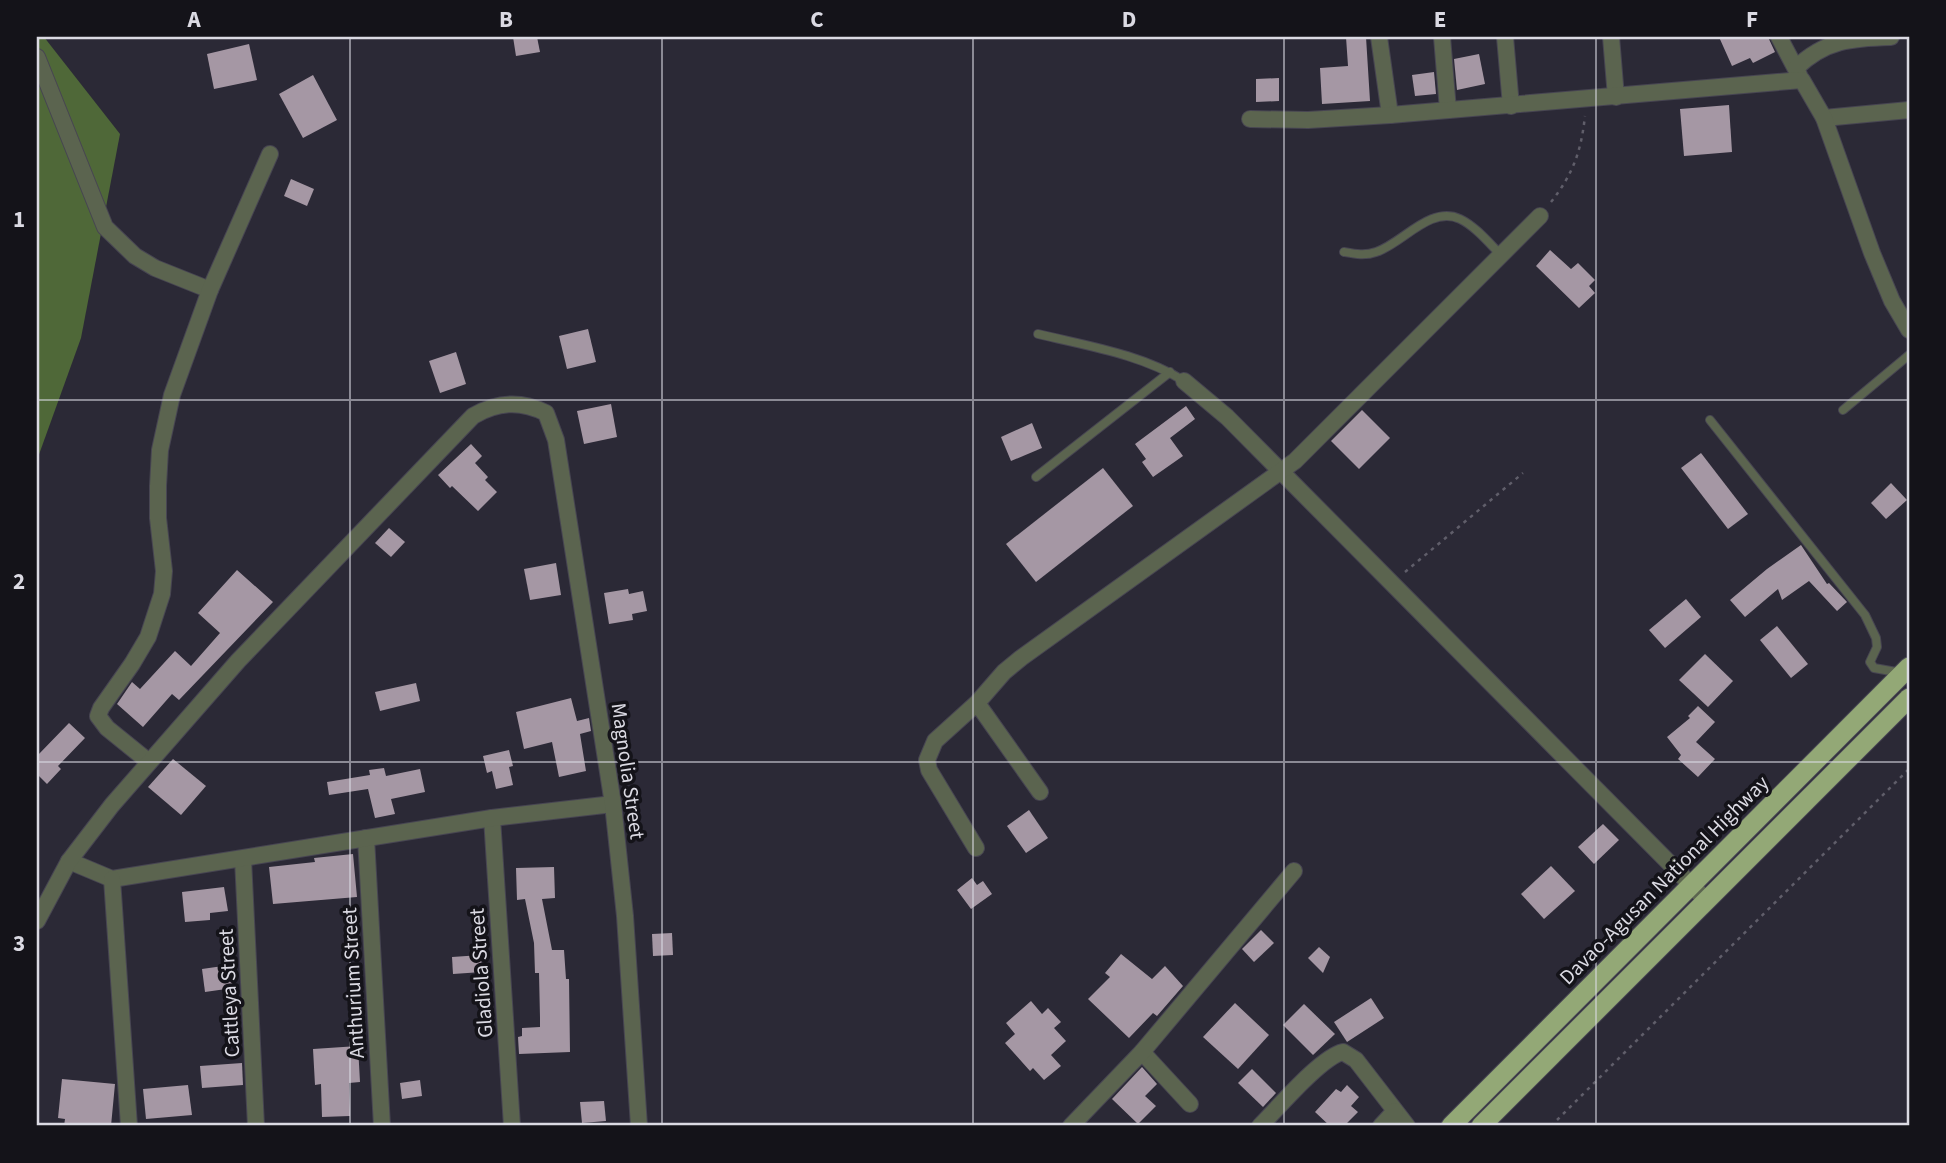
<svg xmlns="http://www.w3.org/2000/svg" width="1946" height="1163" font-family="'Source Sans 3',sans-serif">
<rect width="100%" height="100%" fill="#2b2936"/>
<!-- forest -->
<path fill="#4f6838" d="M37 37H44L120 134 81 338 37 460Z"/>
<!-- building -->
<g fill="#a597a4">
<path d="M513 37H537L540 52 516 56Z"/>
<path d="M1346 37H1366L1370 101 1322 104 1320 68 1348 66Z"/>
<path d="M1719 37H1768L1775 52 1753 63 1750 58 1732 66Z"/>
<path d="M249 44 257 80 214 89 207 54Z"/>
<path d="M1479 54 1485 84 1457 90 1454 59Z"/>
<path d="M1434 72 1436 94 1415 96 1412 75Z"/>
<path d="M313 75 337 120 303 138 279 94Z"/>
<path d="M1279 78V101L1256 102V79Z"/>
<path d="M1729 105 1732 152 1684 156 1680 109Z"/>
<path d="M291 179 314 189 307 206 284 196Z"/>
<path d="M1550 250 1571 269 1578 263 1595 280 1589 286 1595 293 1579 308 1536 266Z"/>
<path d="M588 329 596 362 567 369 559 336Z"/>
<path d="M456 352 466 384 440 393 429 361Z"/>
<path d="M611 404 617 437 584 444 577 411Z"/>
<path d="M1186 406 1195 419 1170 438 1183 456 1153 477 1142 462 1146 459 1135 444Z"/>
<path d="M1362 410 1390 438 1359 469 1331 441Z"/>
<path d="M1032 423 1042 448 1011 461 1001 437Z"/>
<path d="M471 444 482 456 475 463 488 477 485 480 497 492 478 511 452 486 450 488 438 475Z"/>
<path d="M1701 453 1748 514 1728 529 1681 468Z"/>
<path d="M1103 468 1133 506 1036 582 1006 544Z"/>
<path d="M1891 483 1907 500 1886 519 1871 503Z"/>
<path d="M389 528 405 542 391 557 375 543Z"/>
<path d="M1801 545 1827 584 1829 583 1847 602 1837 611 1809 581 1782 600 1778 589 1745 617 1730 600 1767 569Z"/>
<path d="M556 563 561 595 530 600 524 569Z"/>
<path d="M237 570 273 602 179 700 172 694 143 727 117 704 132 682 140 689 175 651 191 666 220 633 198 613Z"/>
<path d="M628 589 629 594 643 591 647 611 632 614 633 620 609 624 604 593Z"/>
<path d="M1686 599 1701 617 1665 648 1649 630Z"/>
<path d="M1777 626 1808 664 1791 678 1760 640Z"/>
<path d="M1705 654 1733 681 1708 707 1679 680Z"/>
<path d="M416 683 420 701 380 711 375 692Z"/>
<path d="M571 698 577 721 589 718 591 731 580 734 586 771 559 777 552 742 524 749 516 712Z"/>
<path d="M1698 706 1715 722 1696 742 1715 759 1698 777 1678 759 1681 755 1667 737 1690 718 1688 716Z"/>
<path d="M69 723 85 738 58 766 61 769 47 784 37 774V756Z"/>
<path d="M509 750 513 766 509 767 513 785 496 789 492 771 487 773 483 756Z"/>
<path d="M173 759 206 786 181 815 148 787Z"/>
<path d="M384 768 386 776 420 769 425 792 391 799 395 814 375 818 368 789 329 795 327 782 370 775 369 770Z"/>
<path d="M1029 810 1048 838 1026 853 1007 826Z"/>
<path d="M1603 824 1619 840 1594 864 1578 847Z"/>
<path d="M353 854 357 897 273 904 269 867 315 862 314 858Z"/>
<path d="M1551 866 1575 891 1544 919 1521 894Z"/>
<path d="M554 867 555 898 542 899 552 950H564L566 979H569L570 1052 519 1054 518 1037 522 1036V1028L540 1027V1018L539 973H535L534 943 525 899 517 900 516 868Z"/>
<path d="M972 878 977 885 983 881 992 894 971 909 957 890Z"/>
<path d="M224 887 228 911 210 913V920L185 922 182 892Z"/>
<path d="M1261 930 1274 943 1254 962 1242 949Z"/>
<path d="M672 933 673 955 653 956 652 934Z"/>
<path d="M1319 947 1330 957 1323 973 1308 958Z"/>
<path d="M1121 954 1152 979 1165 966 1183 986 1157 1016 1153 1013 1129 1038 1088 999 1110 977 1105 973Z"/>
<path d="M481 955 482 972 453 974 452 957Z"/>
<path d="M230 965 233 988 205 992 202 969Z"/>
<path d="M1371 998 1384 1018 1347 1042 1334 1022Z"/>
<path d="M1031 1001 1042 1014 1048 1008 1061 1022 1054 1028 1066 1041 1051 1055 1061 1066 1044 1080 1033 1068 1030 1071 1005 1043 1015 1034 1006 1023Z"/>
<path d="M1235 1003 1269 1035 1238 1069 1203 1037Z"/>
<path d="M1304 1004 1335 1034 1313 1055 1283 1025Z"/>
<path d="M358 1046 360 1082 349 1083 350 1116 322 1117 321 1084 315 1085 313 1049Z"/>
<path d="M242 1063 243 1085 202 1088 200 1066Z"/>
<path d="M1142 1067 1157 1084 1145 1096 1156 1106 1138 1124 1112 1099Z"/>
<path d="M1252 1069 1276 1093 1263 1107 1238 1083Z"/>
<path d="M62 1079 115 1084 111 1126H64L65 1119 58 1118Z"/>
<path d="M420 1080 422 1096 402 1099 400 1083Z"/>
<path d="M188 1085 192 1115 146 1119 143 1089Z"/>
<path d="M1347 1085 1359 1097 1351 1106 1358 1112 1344 1126H1330L1315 1112 1336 1089 1341 1092Z"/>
<path d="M604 1101 606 1121 582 1123 580 1102Z"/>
</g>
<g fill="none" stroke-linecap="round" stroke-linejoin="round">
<defs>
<g id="service">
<path d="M1344 252C1355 254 1365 256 1376 252 1402 244 1430 205 1460 219 1475 226 1489 243 1501 255"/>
<path d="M1038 334C1087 346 1141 354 1184 381"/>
<path d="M1843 410 1909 355"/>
<path d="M1710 420 1865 615 1876 638 1877 647 1870 662 1874 668 1902 673"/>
<path d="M1036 477 1170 372"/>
</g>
<g id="minor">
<path d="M1379 37 1390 115"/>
<path d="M1442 37 1448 110"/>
<path d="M1505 37 1511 106"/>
<path d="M1611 37 1616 97"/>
<path d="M1779 37 1799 75"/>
<path d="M37 57 105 227 135 256 155 268 210 290"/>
<path d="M1796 68C1825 40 1852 38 1891 37"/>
<path d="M1824 118 1909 110"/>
<path d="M1250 119 1308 120 1390 115 1802 80 1824 118 1872 253 1892 301 1909 330"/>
<path d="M1184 381 1227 417 1706 900"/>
<path d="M977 703 1040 792"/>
<path d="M149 762 107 728 98 716 101 708 132 664 148 637 162 594 164 571 158 518V486L160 450 172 395 210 290 270 154"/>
<path d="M492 818 512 1126"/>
<path d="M366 838 382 1126"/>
<path d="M976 848 929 770 927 760 935 741 977 703 1004 672 1021 658 1295 461 1540 216"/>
<path d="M243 859 256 1126"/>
<path d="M69 861 112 879 492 818 613 804"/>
<path d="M112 879 129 1126"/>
<path d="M37 921 69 861 112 805 238 661 473 416C497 402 520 400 546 413L556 440 613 804 625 916 639 1126"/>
<path d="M1142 1052 1190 1104"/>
<path d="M1071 1126 1142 1052 1294 871"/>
<path d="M1260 1126C1278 1108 1321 1057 1343 1052L1356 1060 1407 1126"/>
<path d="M1381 1126 1395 1111"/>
</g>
<g id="trunk">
<path d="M1451 1126 1909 667"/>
<path d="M1481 1126 1909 698"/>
</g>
</defs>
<!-- service casing -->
<use href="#service" stroke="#474552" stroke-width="10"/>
<!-- minor casing -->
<use href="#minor" stroke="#474552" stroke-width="18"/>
<!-- trunk casing -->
<use href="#trunk" stroke="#474552" stroke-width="21"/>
<!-- path -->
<g stroke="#605e6a" stroke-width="2.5" stroke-dasharray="3.5 5" stroke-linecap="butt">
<path d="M1551 202C1573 174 1581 152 1585 116"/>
<path d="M1405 572 1523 473"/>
<path d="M1551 1126 1909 769"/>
</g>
<!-- service -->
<use href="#service" stroke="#5b644f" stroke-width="8"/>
<!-- minor -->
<use href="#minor" stroke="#5b644f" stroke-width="16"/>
<!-- trunk -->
<use href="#trunk" stroke="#93a876" stroke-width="19"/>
</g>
<!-- grid -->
<path fill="none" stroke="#dbdae3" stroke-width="2" stroke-opacity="0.55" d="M350 37V1126M662 37V1126M973 37V1126M1284 37V1126M1596 37V1126M37 400H1909M37 762H1909"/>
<g text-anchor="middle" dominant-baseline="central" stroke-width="7" stroke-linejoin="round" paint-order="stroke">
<!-- street labels -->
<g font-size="21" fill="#dbdae3" stroke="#141319">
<text transform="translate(628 771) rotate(82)">Magnolia Street</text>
<text transform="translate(1664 880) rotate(-45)">Davao-Agusan National Highway</text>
<text transform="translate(481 973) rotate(-94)">Gladiola Street</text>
<text transform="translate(353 983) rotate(-93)">Anthurium Street</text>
<text transform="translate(229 993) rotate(-93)">Cattleya Street</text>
</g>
</g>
<!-- border -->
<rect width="1946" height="1163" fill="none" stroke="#141319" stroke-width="77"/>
<rect x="38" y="38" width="1870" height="1086" fill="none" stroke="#dbdae3" stroke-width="2.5"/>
<g font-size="23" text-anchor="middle" font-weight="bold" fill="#dbdae3">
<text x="194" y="27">A</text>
<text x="506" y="27">B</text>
<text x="817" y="27">C</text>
<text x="1129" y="27">D</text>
<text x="1440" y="27">E</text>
<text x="1752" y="27">F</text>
<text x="19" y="227">1</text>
<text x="19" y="589">2</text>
<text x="19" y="951">3</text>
</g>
</svg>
